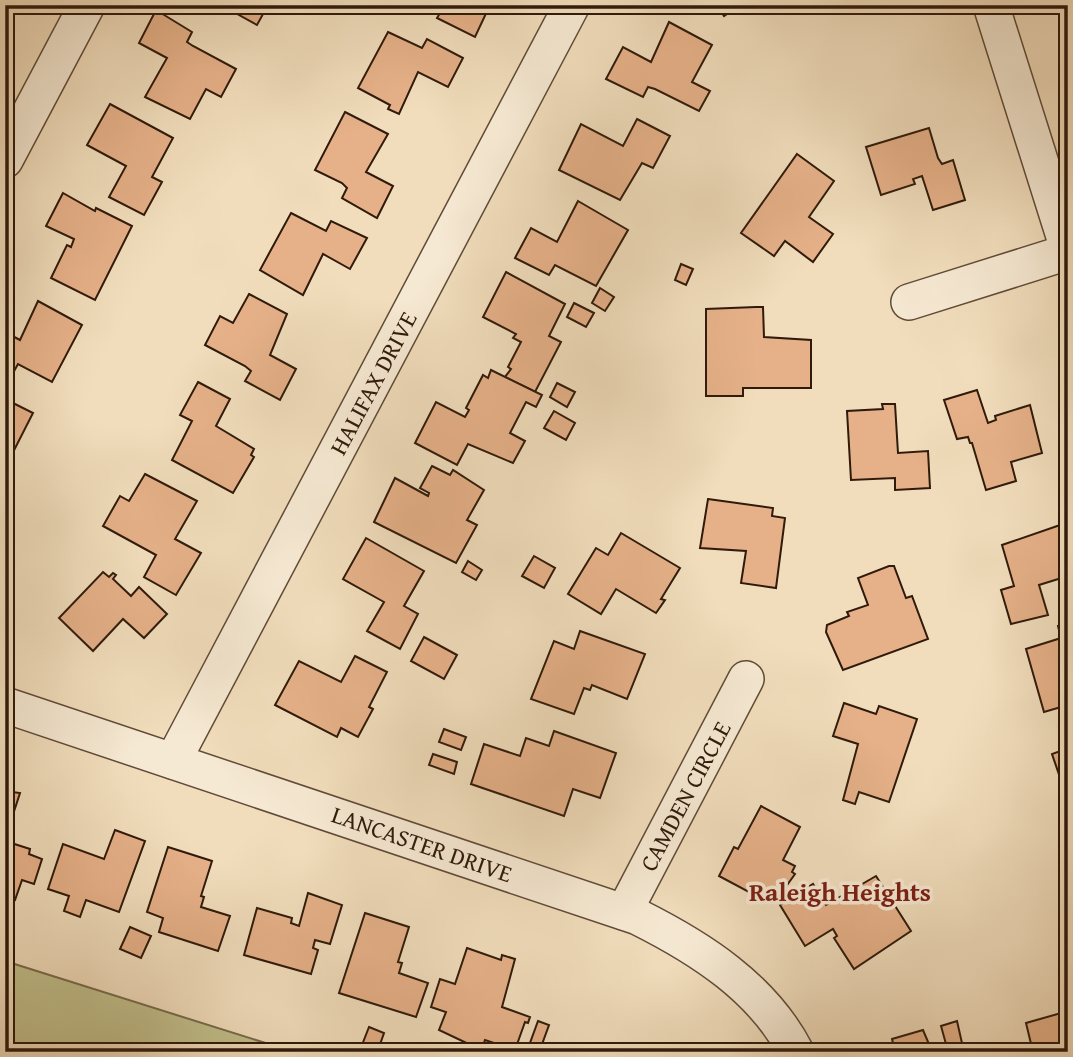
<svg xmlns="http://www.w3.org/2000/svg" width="1073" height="1057" font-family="'Gentium Book Plus',serif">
<rect width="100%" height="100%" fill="#f1ddbc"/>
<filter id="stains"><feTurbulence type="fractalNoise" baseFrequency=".00286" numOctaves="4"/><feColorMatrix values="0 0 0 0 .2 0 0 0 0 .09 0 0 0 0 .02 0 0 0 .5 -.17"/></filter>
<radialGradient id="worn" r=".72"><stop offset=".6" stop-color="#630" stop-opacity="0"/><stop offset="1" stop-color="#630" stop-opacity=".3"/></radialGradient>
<!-- green -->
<path fill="#c1bf8c" stroke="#786c4c" stroke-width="2" d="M5 961 294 1052H5Z"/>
<!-- building -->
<g fill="#e6b189" stroke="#2f1a0b" stroke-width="2">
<path d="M221 5H268L257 25Z"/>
<path d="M437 5H490L475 37 437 18 443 8Z"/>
<path d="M717 5H740L724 16Z"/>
<path d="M156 10 192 32 187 42 193 46 236 69 221 97 206 89 190 119 145 97 167 58 139 43Z"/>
<path d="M669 22 712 45 692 82 710 91 699 111 655 89 648 87 643 97 606 79 623 47 651 62Z"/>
<path d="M388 32 422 48 427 39 463 58 448 87 418 72 399 114 388 109 390 105 358 88Z"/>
<path d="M110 104 173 138 152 177 162 182 144 215 109 197 126 166 87 145Z"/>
<path d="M345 112 388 134 366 172 393 186 377 218 342 198 347 188 342 183 315 170Z"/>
<path d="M637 119 670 136 653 168 642 163 620 200 559 170 581 124 623 146Z"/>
<path d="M929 128 938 158 942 164 953 160 965 200 933 210 922 176 913 179 915 184 881 195 866 147Z"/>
<path d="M797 154 834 181 809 217 833 234 813 262 785 241 774 256 741 233Z"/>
<path d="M63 193 95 211 96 208 132 226 95 300 51 278 67 245 71 247 74 239 46 226Z"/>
<path d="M578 201 628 230 596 286 555 265 549 275 515 258 531 228 557 242Z"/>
<path d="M291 213 326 231 331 221 367 238 350 269 323 254 303 295 260 270Z"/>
<path d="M681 264 693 269 686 285 675 280Z"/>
<path d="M506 272 565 304 549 336 561 342 535 392 505 377 511 369 508 367 521 342 513 338 516 334 483 317Z"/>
<path d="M600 288 614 297 605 311 592 303Z"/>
<path d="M249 294 287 314 270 355 296 369 280 400 245 381 251 371 245 366 205 345 220 316 233 323Z"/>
<path d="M38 301 82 325 52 382 18 364 12 375 5 371V332L20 340Z"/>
<path d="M574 303 594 313 586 327 567 317Z"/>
<path d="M756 307H763L764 337 811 340V388H743V396H706V309Z"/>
<path d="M491 370 542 395 536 407 526 402 510 433 525 441 513 463 468 444 457 465 415 443 436 402 465 417 469 410 466 408 483 375 488 378Z"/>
<path d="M198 382 230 399 216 426 254 449 251 455 254 457 233 493 172 460 192 421 180 415Z"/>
<path d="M557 383 575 392 567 407 550 397Z"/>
<path d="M977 390 988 423 996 420 995 416 1030 405 1042 453 1011 462 1016 481 986 490 972 443H970L968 437 957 439 944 400Z"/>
<path d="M5 399 33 413 5 468Z"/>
<path d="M882 404H895L898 453 928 451 930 488 895 490V478L851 480 847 411 883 409Z"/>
<path d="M554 411 575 423 566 440 544 428Z"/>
<path d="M432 466 450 475 453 470 484 490 467 520 477 525 456 563 374 522 395 478 428 496 429 493 420 488Z"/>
<path d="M145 474 197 501 175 539 201 553 176 595 144 577 156 555 103 526 120 496 129 501Z"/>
<path d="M708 499 773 508 772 516 785 518 776 588 741 583 746 551 700 548Z"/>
<path d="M1066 523 1068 576 1039 585 1048 615 1011 624 1001 590 1014 586 1002 545Z"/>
<path d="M621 533 680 568 661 599 665 600 656 613 616 589 601 614 568 594 596 548 608 555Z"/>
<path d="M366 538 424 571 404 606 418 614 400 649 367 631 384 602 343 579Z"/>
<path d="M534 556 555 568 544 588 522 576Z"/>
<path d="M468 561 482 570 476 580 462 572Z"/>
<path d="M889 566H894L906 598 912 596 928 639 843 670 826 632 827 625 849 616 847 612 868 605 858 578Z"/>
<path d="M103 572 109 577 113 573 116 575 113 579 131 596 139 587 167 614 144 638 123 619 93 651 59 618Z"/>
<path d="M1068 623V705L1044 712 1026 649 1061 638 1058 626Z"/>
<path d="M580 631 645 654 627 699 592 685 590 690 584 688 574 714 531 699 554 641 574 649Z"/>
<path d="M424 637 457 655 444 679 411 661Z"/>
<path d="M355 656 387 672 369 707 373 709 358 737 341 728 337 737 275 705 299 661 341 682Z"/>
<path d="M844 703 876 714 879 706 917 719 889 802 859 792 855 804 843 800 858 744 833 736Z"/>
<path d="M1068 724V801L1052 754 1066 749 1059 727Z"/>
<path d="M444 729 466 737 461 750 439 742Z"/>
<path d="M554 731 616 753 600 798 573 789 564 816 471 784 484 744 520 756 526 738 549 746Z"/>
<path d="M433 754 457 762 454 774 429 765Z"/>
<path d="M5 791 20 793 5 839Z"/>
<path d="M761 806 800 827 783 860 795 866 792 872 795 874 777 899 766 893 762 899 719 876 734 847 738 849Z"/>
<path d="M115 830 145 841 119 912 86 900 80 917 64 911 69 896 48 889 63 844 104 859Z"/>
<path d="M5 841 30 849 29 854 42 859 34 884 22 880 15 900 5 897Z"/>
<path d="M168 847 212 861 201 896 204 897 201 907 230 916 218 951 159 932 163 918 147 912Z"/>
<path d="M876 876 911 931 854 969 834 938 837 936 833 929 805 946 780 905 813 884 826 905Z"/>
<path d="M308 893 342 905 330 944 315 940 313 948 318 950 311 974 244 955 257 908 292 918 291 923 299 926Z"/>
<path d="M365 913 409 927 398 962 402 963 399 973 428 983 416 1017 339 993Z"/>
<path d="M130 927 151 936 141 958 120 949Z"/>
<path d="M467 948 501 960 502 955 515 959 502 1007 530 1017 528 1023 525 1022 515 1050 485 1040 483 1046 478 1044 477 1048 439 1030 446 1012 431 1007 440 979 455 984Z"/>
<path d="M1068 1011V1052H1033L1026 1023Z"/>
<path d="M538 1021 549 1025 541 1047 530 1043Z"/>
<path d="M957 1021 964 1052H895L892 1039 923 1030 931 1049 946 1044 941 1026Z"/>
<path d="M369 1027 384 1033 378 1050 362 1045Z"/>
</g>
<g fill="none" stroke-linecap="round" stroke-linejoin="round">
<defs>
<g id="minor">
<path d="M991 5 1068 249"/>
<path d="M5 160 87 5"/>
<path d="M909 302 1068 252"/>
<path d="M5 705 638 917C700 948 763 988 796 1052"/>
<path d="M173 761 572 5"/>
<path d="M624 912 746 679"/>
</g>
</defs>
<!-- minor casing -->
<use href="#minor" stroke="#604b37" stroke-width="38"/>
<!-- minor -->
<use href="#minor" stroke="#f6e9d3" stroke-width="35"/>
</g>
<g text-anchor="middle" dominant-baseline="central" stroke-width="7" stroke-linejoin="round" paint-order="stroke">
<!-- street labels -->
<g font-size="24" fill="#2f1a0b" stroke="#f6e9d3">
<text transform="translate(373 383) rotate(-62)">HALIFAX DRIVE</text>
<text transform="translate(685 796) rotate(-62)">CAMDEN CIRCLE</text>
<text transform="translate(422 844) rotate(19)">LANCASTER DRIVE</text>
</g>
<!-- neighbourhood labels -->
<g font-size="26" font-weight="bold" fill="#7a1f14" stroke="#f6e9d3">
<text x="840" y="891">Raleigh Heights</text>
</g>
</g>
<!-- margin -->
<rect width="1073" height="1057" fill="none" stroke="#f1ddbc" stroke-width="28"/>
<rect x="7" y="7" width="1059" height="1043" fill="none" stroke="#2f1a0b" stroke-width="3.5"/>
<rect x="14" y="14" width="1045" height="1029" fill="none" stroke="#2f1a0b" stroke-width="2"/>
<rect width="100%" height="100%" filter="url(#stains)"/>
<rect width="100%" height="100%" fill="url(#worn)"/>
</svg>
